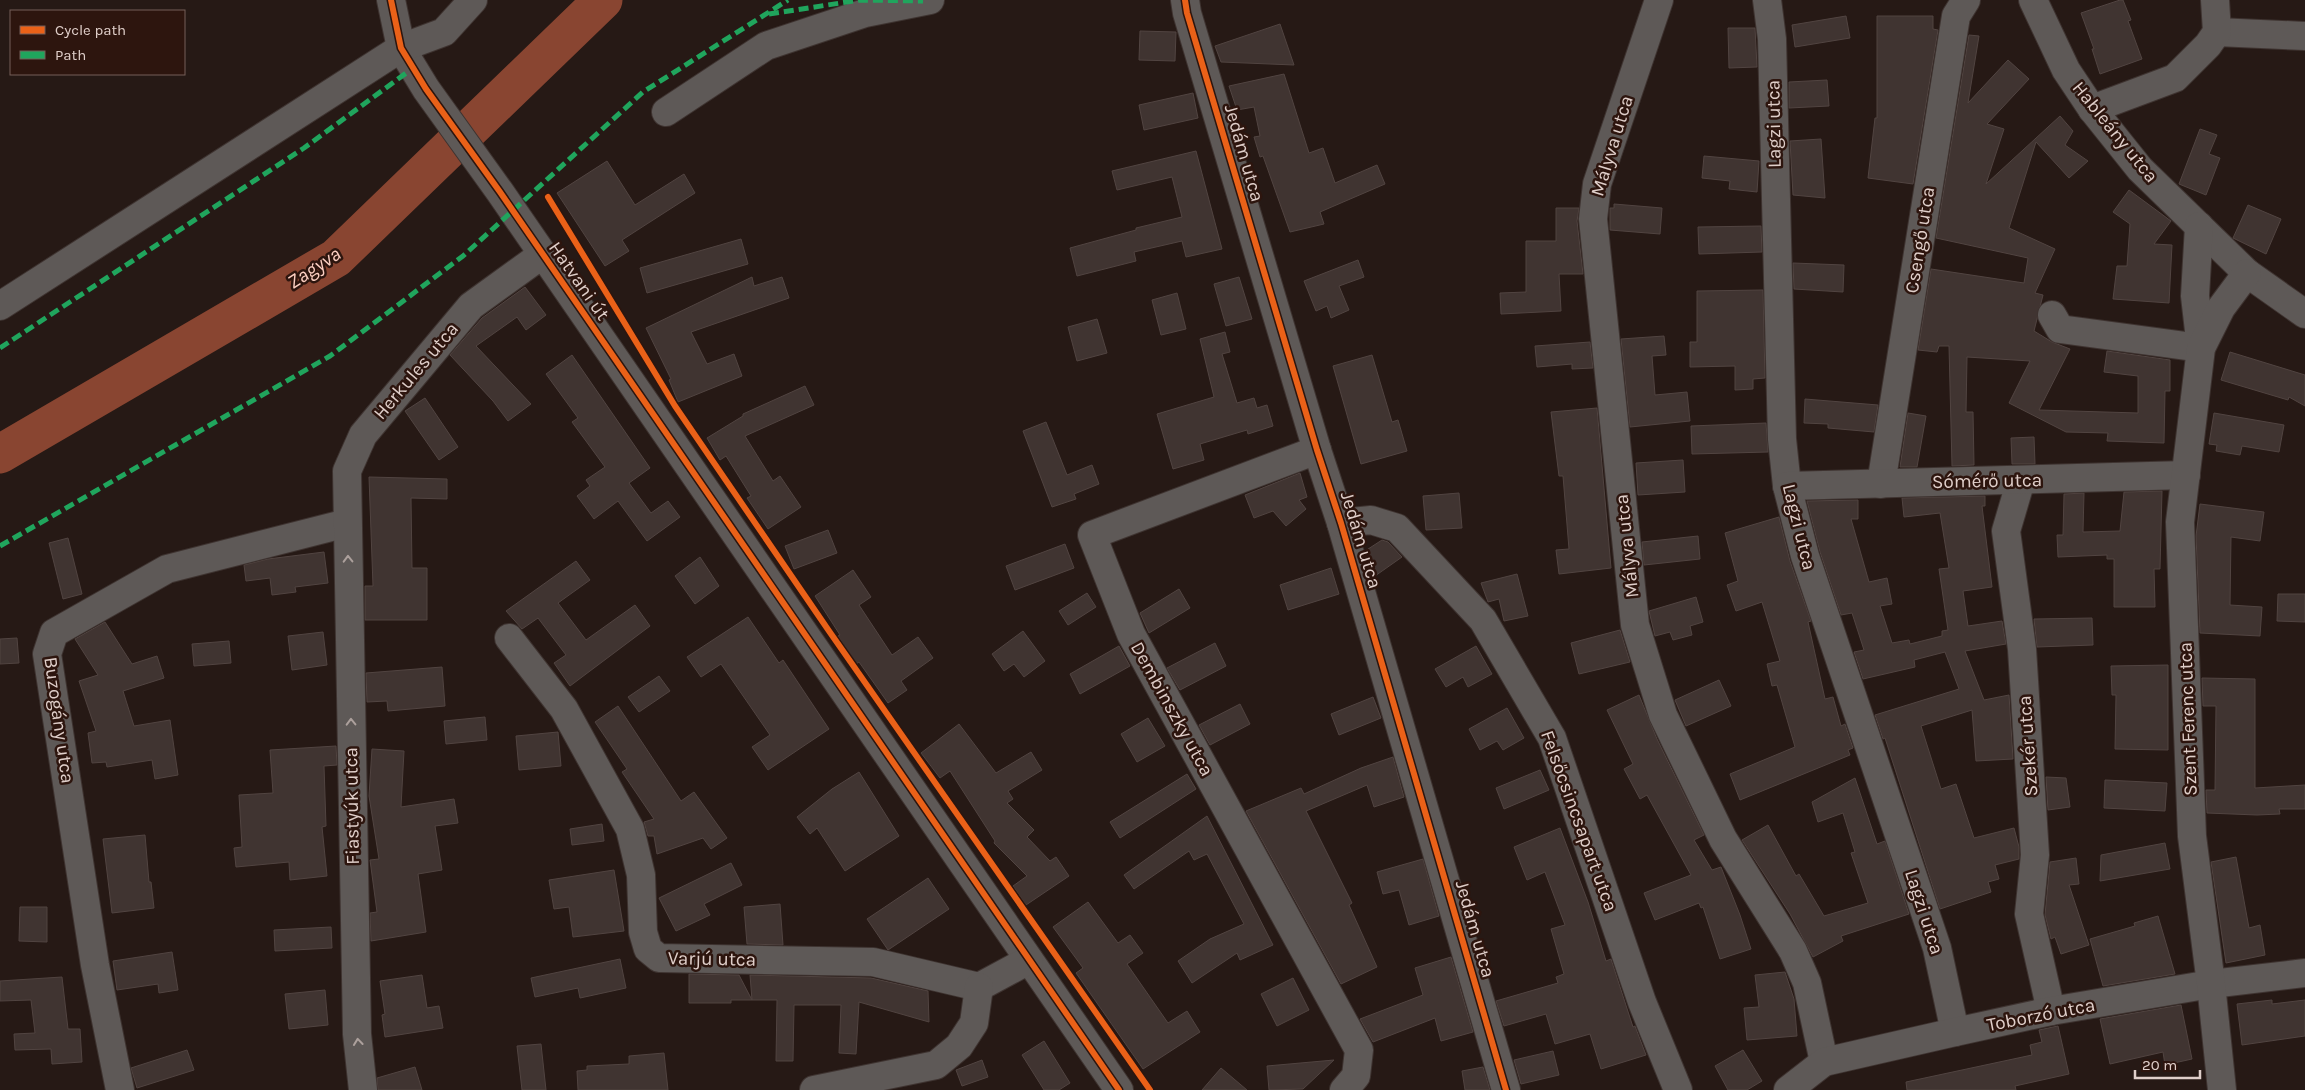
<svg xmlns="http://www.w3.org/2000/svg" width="2305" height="1090" font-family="Karla,sans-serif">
<rect width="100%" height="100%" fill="#261915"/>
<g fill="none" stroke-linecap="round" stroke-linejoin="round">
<!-- river -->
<path stroke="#894531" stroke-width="39" d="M0 454 336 258 603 0"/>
</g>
<!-- building -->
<g fill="#403431" stroke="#514441">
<path d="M2120 0H2123L2131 20 2128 21 2142 59 2100 74 2092 49H2094L2081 13Z"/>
<path d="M1846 16 1850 38 1795 47 1792 25Z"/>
<path d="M1877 16H1933V29L1938 30 1913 184 1868 178 1875 118H1877Z"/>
<path d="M1280 24 1294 65 1221 62 1215 46Z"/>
<path d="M1728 28H1755L1757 67 1729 68Z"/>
<path d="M1140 31 1176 32 1175 61 1139 60Z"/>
<path d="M1969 35 1979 36 1968 103 2008 60 2029 79 1987 124 2004 129 1986 184 2060 116 2073 131 2065 145 2088 161 2069 178 2036 142 2009 228 2055 249 2035 293 2043 295 2034 331 2052 342 2070 349 2039 410 2138 413V376L2104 372 2107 351 2170 360V391H2165L2164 443 2107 441 2108 433 2066 432 2009 403 2030 361 1967 357 1966 412H1973L1974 465 1952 466 1949 346H1939L1937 352 1918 350 1931 269 2024 283 2028 258 1936 238Z"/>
<path d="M1284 74 1309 153 1323 148 1335 183 1377 165 1385 184 1320 212 1324 224 1290 232 1263 156 1260 157 1254 137 1260 136 1254 107 1237 110 1229 86Z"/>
<path d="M1827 80 1829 106 1789 108V82Z"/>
<path d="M1193 93 1198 118 1144 130 1139 105Z"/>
<path d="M2200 129 2217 135 2209 154 2220 158 2206 195 2179 184Z"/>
<path d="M1821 139 1825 198 1793 195 1790 141Z"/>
<path d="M1196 151 1222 249 1186 257 1182 241 1134 252 1136 261 1077 276 1070 248 1136 230V228L1182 217 1172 177 1117 190 1112 171Z"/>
<path d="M1704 156 1759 161 1757 192 1729 189 1730 181 1702 178Z"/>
<path d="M607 161 635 205 684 174 695 193 622 240 629 251 605 266 557 193Z"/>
<path d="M2129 190 2171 221 2154 244 2172 245 2169 303 2113 299 2117 266H2127L2130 224 2113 212Z"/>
<path d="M1614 204 1662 208 1660 234 1610 230V208H1614Z"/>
<path d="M2248 205 2281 219 2266 254 2233 238Z"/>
<path d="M1556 208H1579L1577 221 1583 274H1559L1561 311 1501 314 1500 293 1526 292V241H1556Z"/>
<path d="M1761 226 1762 252 1699 254 1698 227Z"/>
<path d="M741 239 748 264 647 293 640 268Z"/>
<path d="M1358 260 1364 277 1339 286 1349 310 1331 318 1327 306 1316 311 1304 281Z"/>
<path d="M1793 263 1844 265 1843 292 1794 289Z"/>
<path d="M752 277 754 286 782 277 789 298 691 332 707 364 734 354 742 376 678 402 669 380 671 379 646 328Z"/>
<path d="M1239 277 1252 319 1226 326 1214 284Z"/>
<path d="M525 287 546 315 526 330 517 317 476 346 531 404 508 421 493 401 450 355 482 318Z"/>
<path d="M1763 290 1765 378 1753 379V389L1735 390V366L1690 367V342H1697V291Z"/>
<path d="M1177 293 1186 329 1161 335 1152 300Z"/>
<path d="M1097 319 1107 353 1077 361 1068 327Z"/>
<path d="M1225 332 1230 352 1222 354 1237 403 1254 398 1257 408 1267 405 1273 426 1248 434 1247 430 1200 444 1204 460 1173 469 1157 414 1214 397 1200 339Z"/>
<path d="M1664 336 1666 355 1652 356 1655 395 1687 392 1690 421 1630 427 1621 339Z"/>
<path d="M1590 342 1593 368 1572 369V364L1537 367 1535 346Z"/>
<path d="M2230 352 2305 375V406L2289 397 2288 400 2221 380Z"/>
<path d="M572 355 650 468 629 483 651 513 668 501 680 517 647 541 618 501 594 519 577 496 590 486 586 480 605 467 572 422 578 418 546 374Z"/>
<path d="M1372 355 1392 422 1398 420 1407 451 1361 464 1333 366Z"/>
<path d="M805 386 814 405 745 436 773 481 780 476 801 507 768 529 747 498 751 496 726 456 720 460 707 438 743 416V414Z"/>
<path d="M425 398 458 447 439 460 405 411Z"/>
<path d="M1805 399 1878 405 1874 432 1828 428V424L1804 423Z"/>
<path d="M1597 408 1611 568 1559 574 1556 550 1569 549 1563 476H1559L1551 412Z"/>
<path d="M1908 413 1926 416 1917 467H1900Z"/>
<path d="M2214 413 2284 425 2279 452 2242 446 2240 455 2216 451 2217 445 2209 444Z"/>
<path d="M1046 422 1067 475 1092 465 1099 484 1074 494 1076 499 1052 507 1023 431Z"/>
<path d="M1766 423 1768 452 1692 454 1691 426Z"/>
<path d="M2034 437 2035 464H2012L2011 438Z"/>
<path d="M1683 460 1685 492 1638 495 1636 463Z"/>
<path d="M1300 473 1307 497 1299 500 1306 509 1286 526 1273 511 1254 518 1245 495Z"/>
<path d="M369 477 447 479V499L411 498 412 568H427V620H365V586H373Z"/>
<path d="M2162 491 2160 569H2154L2155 607H2114V559H2107V555L2058 557 2057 535H2063L2064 494 2084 493 2083 532 2120 531 2124 492Z"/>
<path d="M1459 493 1462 528 1426 530 1423 496Z"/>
<path d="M1985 496V506H1982L1992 587 1963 591 1968 626 2002 621 2006 644 1965 651 1984 700 2009 695 2013 759 1976 761 1972 710 1921 726 1941 789 1956 784 1974 838 2014 828 2019 847V859L1995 865 1999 879 1988 882 1991 892 1940 909 1885 738 1883 739 1875 715 1959 689 1945 652 1914 660 1915 667 1863 679 1854 652 1864 650 1852 613 1841 615 1820 552 1807 501 1858 500V519H1851L1869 582 1887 578 1892 604 1880 606 1892 643 1909 640 1910 644 1942 636V631L1948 630 1939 569 1949 568 1940 513 1904 517 1902 498Z"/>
<path d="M2200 504 2264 512 2260 541 2231 537 2230 605 2262 607 2260 636 2200 633 2196 536Z"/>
<path d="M1779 517 1790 561 1811 621 1808 622 1825 699 1833 697 1841 726 1845 724 1853 748 1848 750 1850 755 1740 800 1730 774 1795 747 1777 685 1772 686 1767 664 1780 661 1762 602 1736 611 1727 585 1738 581 1725 533Z"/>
<path d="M828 530 837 553 794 569 785 546Z"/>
<path d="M1698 536 1700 559 1644 565 1642 542Z"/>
<path d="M68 538 82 594 63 599 49 543Z"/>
<path d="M1382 540 1388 542 1402 557 1375 576 1371 570 1365 551Z"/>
<path d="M1065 544 1074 568 1015 590 1006 566Z"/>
<path d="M324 552 328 583 295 587 296 592 272 595 270 578 246 581 244 565 268 559Z"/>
<path d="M700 557 719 586 695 604 675 576Z"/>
<path d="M576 561 590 580 558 603 586 640 635 605 650 626 570 686 554 663 566 655 538 618 522 629 506 611Z"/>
<path d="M1331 568 1339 594 1288 610 1280 585Z"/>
<path d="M853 570 871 597 859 605 892 655 918 637 933 658 901 681 907 690 888 703 859 662 856 664 838 636 840 635 815 596Z"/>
<path d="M1517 574 1528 616 1504 621 1499 599 1488 602 1481 583Z"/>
<path d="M1179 589 1190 608 1149 633 1140 613Z"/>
<path d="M1087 593 1096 607 1068 625 1059 611Z"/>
<path d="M2278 594H2305V622L2277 621Z"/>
<path d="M1696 597 1703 622 1690 626 1692 635 1673 640 1670 632 1655 636 1649 611Z"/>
<path d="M748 617 779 663 783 660 829 729 768 770 752 747 770 735 721 664 701 677 687 657Z"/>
<path d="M2092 618 2093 645 2037 647 2034 619Z"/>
<path d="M105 622 132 664 157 656 164 678 123 691 134 726 170 720 178 775 155 779 152 760 107 767 106 762 92 763 88 733 96 731 79 681 98 675 75 639Z"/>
<path d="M1620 630 1630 662 1579 674 1571 643Z"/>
<path d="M1023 631 1045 661 1024 677 1014 664 1004 671 992 654Z"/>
<path d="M323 632 327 665 292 670 288 636Z"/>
<path d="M17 638 19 663 0 664V639Z"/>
<path d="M229 641 231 663 194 666 192 644Z"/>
<path d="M1215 643 1226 666 1180 690 1167 668Z"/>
<path d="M1119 646 1130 666 1080 694 1070 674Z"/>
<path d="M1476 646 1492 674 1468 687 1463 677 1446 687 1435 669Z"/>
<path d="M2168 665V750L2115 749 2116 695H2112L2111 666Z"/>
<path d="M442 667 445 706 388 711 387 701 367 702 366 673Z"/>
<path d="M659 676 670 691 639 712 628 697Z"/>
<path d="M2202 678 2255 679V788L2305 785V809H2279L2280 814 2257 815 2207 813 2206 790H2215L2216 706H2203Z"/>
<path d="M1719 680 1731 706 1686 726 1675 700Z"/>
<path d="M1639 695 1657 739 1704 835 1694 840 1712 870 1721 867 1740 915 1751 949 1720 959 1703 907 1701 908 1699 903 1655 920 1644 893 1691 875 1647 795 1640 799 1624 769 1633 764 1607 710Z"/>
<path d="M1373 697 1381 718 1339 735 1331 714Z"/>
<path d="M1240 704 1250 724 1210 745 1199 725Z"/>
<path d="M618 706 681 801 694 792 727 838 711 849 703 838 657 854 654 836H648L644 822 654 819 622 772 627 769 595 722Z"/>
<path d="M1507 708 1524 738 1503 750 1497 741 1480 750 1469 729Z"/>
<path d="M485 717 487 740 446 744 444 721Z"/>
<path d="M1148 718 1165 746 1137 762 1121 734Z"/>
<path d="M959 724 996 773 1031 752 1042 770 1008 791 1013 799 1007 803 1034 830 1027 837 1050 861 1056 857 1069 876 1026 905 1013 886 1027 876 994 843 995 841 950 771 940 778 921 753Z"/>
<path d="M558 732 561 766 519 770 516 736Z"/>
<path d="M336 746 337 765 324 766 326 826 322 827 327 876 290 880 289 862 236 867 234 848 242 847 239 795 273 793 270 750Z"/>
<path d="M372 749 404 751 401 807 454 799 458 823 435 826 442 870 418 874 426 932 371 941 370 913 377 912 370 860 379 859 369 796Z"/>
<path d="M1393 757 1404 797 1374 807 1367 785 1306 811 1352 903 1349 905 1377 967 1341 984 1246 811 1301 788 1304 794 1361 768Z"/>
<path d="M1540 770 1549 790 1504 809 1496 788Z"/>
<path d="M859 772 899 836 845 871 817 828 810 834 797 817 832 789Z"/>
<path d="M1187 774 1196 789 1120 838 1110 822Z"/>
<path d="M2046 777 2066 778 2070 807 2048 810Z"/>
<path d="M1855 778 1877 844 1885 841 1909 914 1841 936 1843 941 1813 957 1790 914 1742 840 1768 825 1796 876 1799 874 1824 916 1868 903 1851 853 1855 852 1843 813 1818 822 1812 802Z"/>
<path d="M2105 780 2167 783 2165 811 2104 808Z"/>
<path d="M1207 816 1273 945 1240 960 1237 953 1192 983 1178 961 1210 939 1244 924 1207 854 1194 860 1189 851 1134 889 1124 875Z"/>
<path d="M602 824 604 841 572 845 570 829Z"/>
<path d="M1560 828 1588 902 1606 961 1611 959 1633 1027 1635 1026 1646 1055 1601 1069 1590 1034 1555 1044 1546 1014 1504 1026 1496 1001 1558 983 1556 977 1564 974 1551 929 1565 925 1545 872 1527 880 1514 847Z"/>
<path d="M145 835 149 882H151L154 908 112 913 103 839Z"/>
<path d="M2165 843 2170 869 2100 881 2101 855Z"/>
<path d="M2236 857 2249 928 2260 925 2265 955 2226 963 2211 862Z"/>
<path d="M2076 858 2079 884 2069 885 2089 945 2061 954 2055 937 2051 939 2045 915 2050 862Z"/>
<path d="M1423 859 1439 916 1409 925 1399 890 1383 894 1377 872Z"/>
<path d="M731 863 742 885 704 904 710 915 676 931 659 898Z"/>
<path d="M614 870 624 931 573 937 569 907 554 909 549 880Z"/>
<path d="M928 878 949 909 888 950 867 919Z"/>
<path d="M1088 902 1118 943 1130 935 1143 953 1127 964 1168 1023 1187 1011 1200 1032 1143 1069 1076 973 1083 968 1053 927Z"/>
<path d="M780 904 783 945 747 944 744 907Z"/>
<path d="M20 907H47V942L19 941Z"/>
<path d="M2158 916 2175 974 2103 986 2090 939 2135 926 2134 923Z"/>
<path d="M331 927 332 948 275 951 274 930Z"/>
<path d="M172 952 178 990 159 993 158 984 117 990 113 961Z"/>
<path d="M1451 957 1473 1032 1441 1041 1435 1018 1373 1042 1360 1019 1423 995 1415 968Z"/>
<path d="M620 959 626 988 580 998 578 988 535 997 531 978Z"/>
<path d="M1785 972 1794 999 1797 1036 1747 1040 1744 1008 1759 1007 1755 975Z"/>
<path d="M689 974 739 975 752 1000H731V1003H689Z"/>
<path d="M422 975 427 1008 439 1006 443 1028 385 1037 382 1015 385 1014 380 981Z"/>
<path d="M750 975 871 978 928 991 929 1022 859 1002 856 1054 839 1053 841 1005H794L793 1061H776L777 1000H752Z"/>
<path d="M62 977 68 1029H80L82 1062 52 1064 51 1049 15 1050 14 1034 35 1033 31 1000 0 1001V981Z"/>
<path d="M1293 978 1309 1010 1277 1026 1261 994Z"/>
<path d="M325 990 328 1025 289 1029 285 994Z"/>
<path d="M2272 1000V1004L2305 1000V1036L2242 1045 2237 1004Z"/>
<path d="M2181 1005 2192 1059 2165 1065 2163 1052 2110 1064 2100 1019Z"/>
<path d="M2058 1026 2069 1074 2015 1086 2016 1090H1907L1906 1082 2032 1055 2030 1045 2042 1042 2039 1030Z"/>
<path d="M1044 1041 1070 1083 1059 1090H1044L1022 1055Z"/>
<path d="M541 1044 546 1090H522L517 1046Z"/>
<path d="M187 1050 194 1070 137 1088 131 1068Z"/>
<path d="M1743 1050 1762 1081 1747 1090H1728L1715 1066Z"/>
<path d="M1553 1051 1559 1075 1521 1084 1514 1060Z"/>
<path d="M664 1053 668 1090H578L577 1071 587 1070V1066L629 1064V1056Z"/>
<path d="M982 1060 988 1077 962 1086 956 1070Z"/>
<path d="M1334 1060 1303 1089 1269 1090 1267 1066Z"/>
<path d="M415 1067 422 1090H378L377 1078Z"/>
<path d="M1483 1067 1490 1090H1465L1462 1071Z"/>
<path d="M1221 1068 1247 1090H1202Z"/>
</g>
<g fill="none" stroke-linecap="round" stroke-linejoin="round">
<defs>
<g id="minor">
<path d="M391 0 401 48 426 89 500 192 1119 1090"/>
<path d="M1185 0 1187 13 1317 450 1341 523 1506 1090"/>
<path d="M1659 0 1597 184 1593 219 1635 625 1663 715 1723 839 1793 951 1807 983 1824 1062"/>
<path d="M1767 0 1772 39 1782 439 1787 486 1805 556 1937 948 1955 1032"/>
<path d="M2033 0 2066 70 2092 109 2140 169 2247 273 2305 314"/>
<path d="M2217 32 2305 36"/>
<path d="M2092 109 2175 78 2208 45 2217 32 2215 0"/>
<path d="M666 112 766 46 865 13 930 0"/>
<path d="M0 306 401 48 444 32 473 0"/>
<path d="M2052 315 2060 329 2201 348 2195 296 2199 226"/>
<path d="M1317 450 1092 535 1131 634 1359 1050 1356 1076 1344 1090"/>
<path d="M2021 480 2006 531 2022 649 2035 855 2029 914 2051 1011"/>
<path d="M1881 484 1956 16 1966 0"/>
<path d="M1787 486 2186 475"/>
<path d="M1341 523 1371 520 1397 528 1483 620 1552 738 1642 1002 1678 1090"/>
<path d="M509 638 564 709 630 829 641 875 643 932 648 949 659 958 873 962 979 987 1029 960"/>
<path d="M120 1090 95 965 47 654 54 633 167 569 347 523"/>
<path d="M363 1090 357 1034 347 471 363 435 471 306 543 254"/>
<path d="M814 1090 936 1065 959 1046 974 1023 979 987"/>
<path d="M1788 1090 1824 1062 1955 1032 2051 1011 2211 984 2305 973"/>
<path d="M2222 1090 2211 984 2192 836 2180 522 2201 348 2221 308 2247 273"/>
</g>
</defs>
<!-- minor casing -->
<use href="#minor" stroke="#3e3330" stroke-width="30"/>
<!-- minor -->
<use href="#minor" stroke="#5e5957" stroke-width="28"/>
<!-- quiet -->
<g stroke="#20a55d" stroke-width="5" stroke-dasharray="10 5" stroke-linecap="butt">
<path d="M769 14 860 0 923 1"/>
<path d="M0 348 304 148 413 68"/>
<path d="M0 546 330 356 463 256 643 92 788 0"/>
</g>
<defs>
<g id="cycleway">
<path d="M391 0 401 48 426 89 500 192 1119 1090"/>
<path d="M1185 0 1187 13 1317 450 1341 523 1506 1090"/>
<path d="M548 197 675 406 829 631 1150 1090"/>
</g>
</defs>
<!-- cycleway casing -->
<use href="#cycleway" stroke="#2d150e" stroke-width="9"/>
<!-- cycleway -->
<use href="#cycleway" stroke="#ea6118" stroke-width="6"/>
</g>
<!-- one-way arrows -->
<defs><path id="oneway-chevron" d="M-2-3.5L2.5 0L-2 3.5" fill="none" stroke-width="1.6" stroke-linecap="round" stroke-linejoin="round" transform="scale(1.25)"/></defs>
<g stroke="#aca09c">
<use href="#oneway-chevron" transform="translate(348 559) rotate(-91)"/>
<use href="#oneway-chevron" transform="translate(351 722) rotate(-91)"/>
<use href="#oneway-chevron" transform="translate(358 1042) rotate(-96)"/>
</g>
<g text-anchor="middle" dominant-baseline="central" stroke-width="5" stroke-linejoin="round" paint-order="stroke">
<!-- street labels -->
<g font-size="19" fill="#e0cfca" stroke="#2d150e">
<text transform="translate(1774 124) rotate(-91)">Lagzi utca</text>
<text transform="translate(2115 132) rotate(51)">Hableány utca</text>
<text transform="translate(1612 146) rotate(-73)">Mályva utca</text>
<text transform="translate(1244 153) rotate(74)">Jedám utca</text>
<text transform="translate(1920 240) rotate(-81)">Csengő utca</text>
<text transform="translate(579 281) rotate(55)">Hatvani út</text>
<text transform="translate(416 371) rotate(-50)">Herkules utca</text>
<text transform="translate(1987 481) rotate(-1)">Sómérő utca</text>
<text transform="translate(1799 527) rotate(76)">Lagzi utca</text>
<text transform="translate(1361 540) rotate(73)">Jedám utca</text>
<text transform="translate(1627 546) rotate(-96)">Mályva utca</text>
<text transform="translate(1172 709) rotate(61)">Dembinszky utca</text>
<text transform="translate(2188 719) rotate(-92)">Szent Ferenc utca</text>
<text transform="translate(59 720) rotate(82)">Buzogány utca</text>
<text transform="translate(2028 746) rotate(-94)">Szekér utca</text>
<text transform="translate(352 806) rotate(-91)">Fiastyúk utca</text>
<text transform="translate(1579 821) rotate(70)">Felsőcsincsapart utca</text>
<text transform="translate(1924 912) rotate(72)">Lagzi utca</text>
<text transform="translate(1475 929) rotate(74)">Jedám utca</text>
<text transform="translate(712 959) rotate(1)">Varjú utca</text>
<text transform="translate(2041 1015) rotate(-11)">Toborzó utca</text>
</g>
<!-- water labels -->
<g font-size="20" font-style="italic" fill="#fccfc2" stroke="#2d150e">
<text transform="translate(314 268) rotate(-33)">Zagyva</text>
</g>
</g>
<!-- legend -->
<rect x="10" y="10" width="175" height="65" fill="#2d150e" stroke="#755f59"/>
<rect x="20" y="26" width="25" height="8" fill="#ea6118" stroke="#755f59"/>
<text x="55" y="35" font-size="15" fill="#e0cfca">Cycle path</text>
<rect x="20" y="51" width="25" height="8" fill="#20a55d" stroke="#755f59"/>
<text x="55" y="60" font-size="15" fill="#e0cfca">Path</text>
<!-- scale -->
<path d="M2135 1070v8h65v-8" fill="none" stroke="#e0cfca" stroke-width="2.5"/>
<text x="2142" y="1070" font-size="15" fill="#e0cfca" stroke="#2d150e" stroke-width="4" paint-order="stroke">20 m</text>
</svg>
